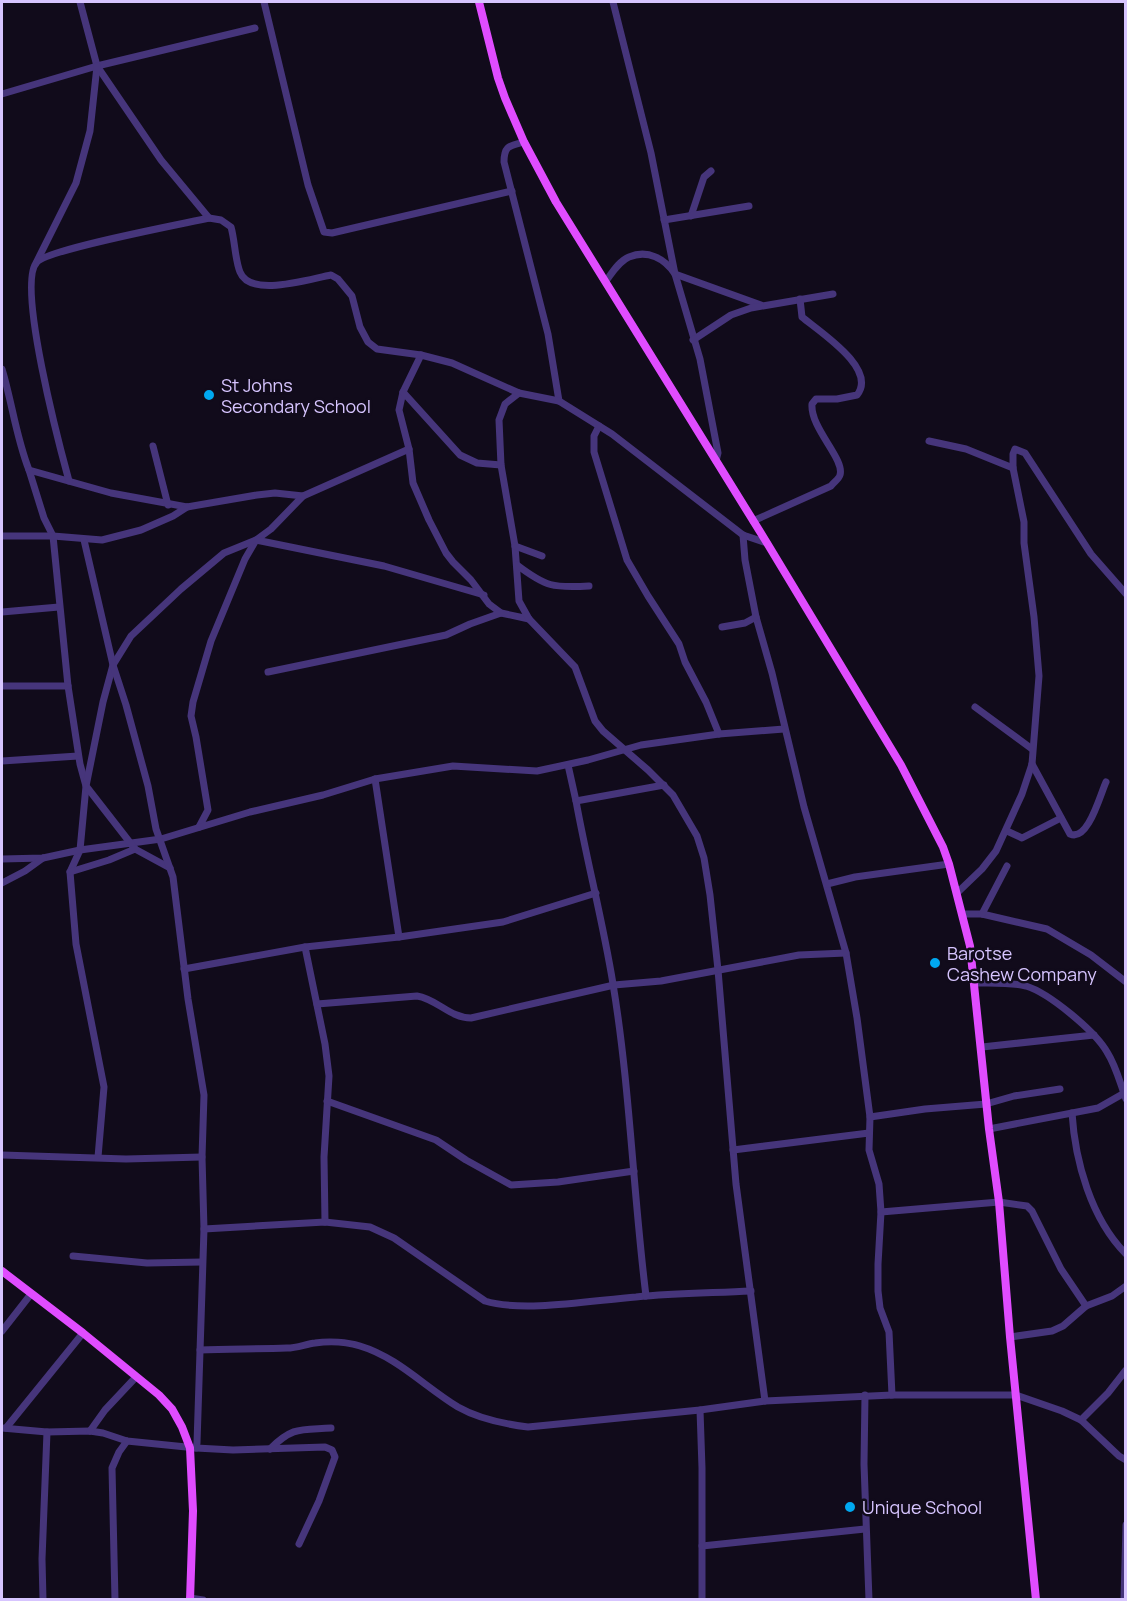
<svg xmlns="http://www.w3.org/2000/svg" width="1127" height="1601" font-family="Manrope,sans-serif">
<rect width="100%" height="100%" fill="#110b1b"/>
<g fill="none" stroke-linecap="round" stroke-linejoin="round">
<!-- minor -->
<g stroke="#46357b" stroke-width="7">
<path d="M80 2 97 66 161 160 209 218"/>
<path d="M264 2 308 185 324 232 332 233 512 191"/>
<path d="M613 2 651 153 675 274 700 359 718 453 716 461"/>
<path d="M2 94 97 66 255 28"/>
<path d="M524 142C510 146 504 145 504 162L548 334 559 401"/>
<path d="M691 216 704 177 711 171"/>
<path d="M664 220 749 206"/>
<path d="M37 261 76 183 90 131 97 66"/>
<path d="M606 281C612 273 619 261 629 257 648 249 665 259 675 274L761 305"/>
<path d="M693 340 731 315 751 308 833 294"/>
<path d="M421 355 403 392 399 410 409 449 413 483 429 520 446 553 453 562 471 580 489 604 501 613 529 619"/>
<path d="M2 369C12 402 16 437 29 470L111 493 187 507 257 495 275 493 303 496"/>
<path d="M403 392 460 455 477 463 501 465"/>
<path d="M519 393 505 404 499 420 501 465 515 546 519 601 529 619 575 667 595 721 603 731 648 770 673 795 697 836 704 858 710 895 718 970 736 1184 765 1401"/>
<path d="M599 426 594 436V452L627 560 648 596 679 644 685 662 706 702 719 734"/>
<path d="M929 441 966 449 1013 468"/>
<path d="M153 446 168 505"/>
<path d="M29 470 44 518 53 536 68 686 80 764 86 786 80 850 70 872 76 944 104 1087 98 1157"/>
<path d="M69 481C60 448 16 283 37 262 49 249 182 224 209 218L221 220 231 227C235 241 235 260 240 272 250 298 309 279 331 275L338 279 352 296 360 327 368 342 377 349 421 355 452 363 519 393 559 401 612 434 743 535 767 543"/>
<path d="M753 521 831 486C834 482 839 479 840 475 845 459 810 428 812 404L816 399H837L857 395C878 369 820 332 802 317L800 299"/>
<path d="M743 535 745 560 756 617 772 673 804 807 846 953 857 1018 870 1117 869 1150 879 1184 881 1212 878 1264V1291L880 1308 889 1332 892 1395"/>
<path d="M2 536H53L102 540 141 530 173 516 187 507"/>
<path d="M515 546 542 556"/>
<path d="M517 565C546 587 553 588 589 586"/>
<path d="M2 612 59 607"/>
<path d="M722 627 745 623 756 617"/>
<path d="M268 672 446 635 470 624 501 613"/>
<path d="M2 686H68"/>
<path d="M975 707 1032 749"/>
<path d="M2 761 78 756"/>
<path d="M1032 764 1070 834C1088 842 1100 795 1106 782"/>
<path d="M568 765 576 801"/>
<path d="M375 779 399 937"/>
<path d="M199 827 208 810 196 737 191 716 193 702 211 641 245 559 256 540 271 529 303 496 409 449"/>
<path d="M1007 831 1022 838 1061 818"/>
<path d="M2 859 43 858 80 850 161 839 250 812 323 795 375 779 453 766 537 771 588 760 641 745 719 734 784 729"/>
<path d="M170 868 135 849 86 786 103 702 113 665 131 636 181 589 224 553 256 540 384 566 484 595"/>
<path d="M70 872 109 860 135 849"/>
<path d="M2 883 25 871 43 858"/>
<path d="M827 884 855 877 949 864"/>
<path d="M957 893 982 869 996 851 1022 794 1032 764 1039 676 1034 617 1024 543V522L1013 468V454L1015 449 1025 453 1091 554 1126 594"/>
<path d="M962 914H982L1047 929 1091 955 1126 982"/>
<path d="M982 914 1007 866"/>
<path d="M305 947 325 1044 329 1076 324 1157 325 1222"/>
<path d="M184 969 305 947 399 937 503 922 596 893"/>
<path d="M975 983C992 983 1010 982 1026 986 1049 993 1095 1031 1107 1052 1116 1066 1120 1083 1126 1099"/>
<path d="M317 1004 417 996C437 999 450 1018 471 1018L614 985 661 981 799 955 846 953"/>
<path d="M982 1047 1094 1035"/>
<path d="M327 1101 436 1140 466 1160 511 1185 558 1182 634 1171"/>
<path d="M1072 1113C1075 1161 1091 1219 1126 1254"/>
<path d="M870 1117 925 1109 986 1104 1014 1096 1060 1089"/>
<path d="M989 1129 1098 1108 1126 1092"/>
<path d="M733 1150 869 1133"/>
<path d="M2 1155 126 1159 202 1157"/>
<path d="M881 1212 999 1202 1027 1206 1032 1211 1061 1269 1086 1306"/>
<path d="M204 1229 325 1222 370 1227 394 1238 485 1301C523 1313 595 1300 636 1297 674 1293 713 1293 751 1291"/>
<path d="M73 1256 147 1263 202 1262"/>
<path d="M646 1296C633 1192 630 1087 613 984 603 922 587 862 576 801L664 785"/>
<path d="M2 1331 31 1294"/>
<path d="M1010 1337 1052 1331 1063 1326 1086 1306 1112 1296 1126 1286"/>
<path d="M200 1350C229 1349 258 1349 287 1348 297 1348 306 1344 315 1343 329 1341 347 1342 360 1346 397 1357 425 1387 458 1407 479 1419 504 1424 528 1427L700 1410 765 1401 892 1395H1016L1062 1411 1081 1420 1108 1393 1126 1370"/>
<path d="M865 1395 864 1464 869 1600"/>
<path d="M700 1410 702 1468V1600"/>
<path d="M1081 1420 1119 1456 1126 1460"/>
<path d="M2 1428 47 1432 90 1431 103 1433 127 1441 196 1448 197 1443 204 1229 202 1157 204 1095 188 999 173 877 156 829 148 786 126 705 113 665 84 540"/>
<path d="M6 1428 83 1333"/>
<path d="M90 1431 105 1410 136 1377"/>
<path d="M196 1448 233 1450 325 1447 332 1450 335 1457 319 1501 299 1544"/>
<path d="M270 1449C293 1426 301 1430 331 1428"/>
<path d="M702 1546 865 1529"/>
<path d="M190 1598 203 1600"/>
<path d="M43 1600 42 1559 47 1432"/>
<path d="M115 1600 112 1468 119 1452 127 1441"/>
<path d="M1124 1600 1126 1525"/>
</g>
<!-- major -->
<g stroke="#e04cff" stroke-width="8">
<path d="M479 2 498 78 505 98 524 142 556 202 767 543 901 765 943 847 949 864 970 946 989 1129 999 1202 1010 1337 1036 1600"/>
<path d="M2 1271 83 1333 159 1395 172 1409 182 1427 190 1448 193 1511 190 1600"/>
</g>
</g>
<!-- markers -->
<g fill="#00a8f0" stroke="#110b1b" stroke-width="2">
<circle cx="209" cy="395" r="6"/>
<circle cx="935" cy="963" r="6"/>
<circle cx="850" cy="1507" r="6"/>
</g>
<g text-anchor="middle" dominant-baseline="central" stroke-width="5" stroke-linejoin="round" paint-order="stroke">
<!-- poi labels -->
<g font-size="18" fill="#d7c5ff" stroke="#110b1b" text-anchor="start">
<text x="221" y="385">St Johns<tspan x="221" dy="21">Secondary School</tspan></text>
<text x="947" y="953">Barotse<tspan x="947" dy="21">Cashew Company</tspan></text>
<text x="862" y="1507">Unique School</text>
</g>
</g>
<!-- border -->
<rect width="1127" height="1601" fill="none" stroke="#d7c5ff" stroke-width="6"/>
</svg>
